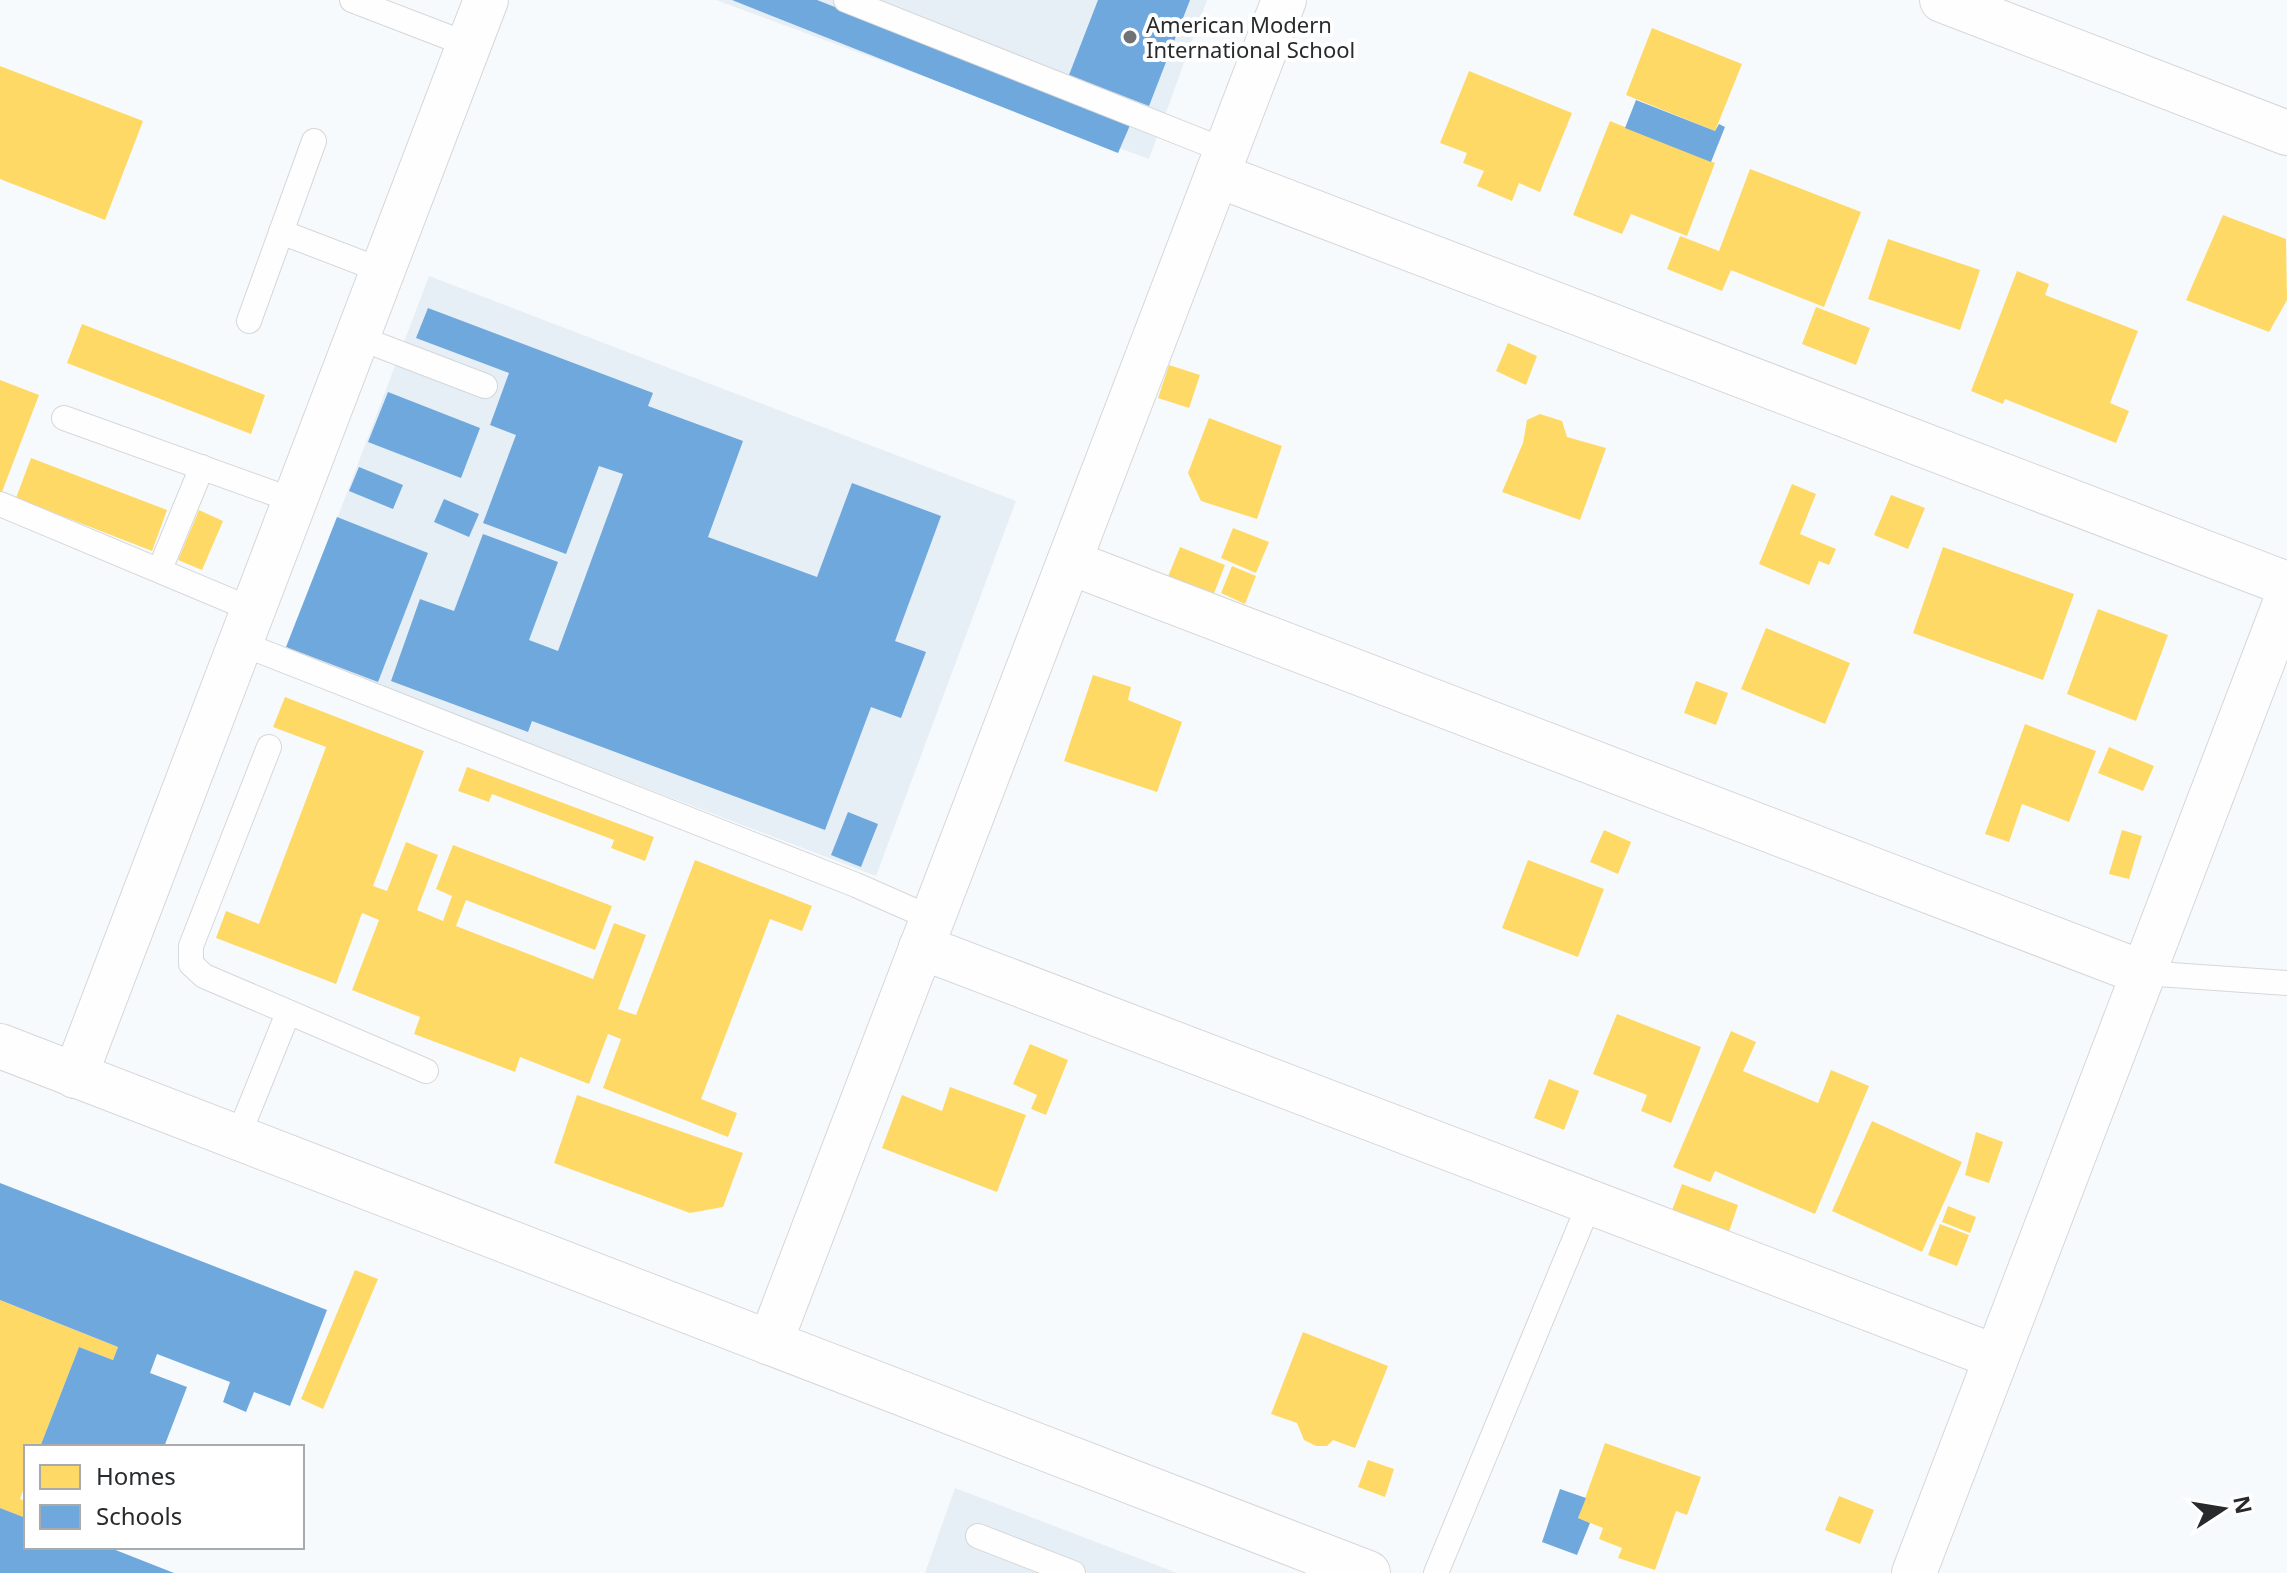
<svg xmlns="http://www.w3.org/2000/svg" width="2287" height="1573" font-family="'Noto Sans',sans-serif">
<rect width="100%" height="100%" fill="#f7fafd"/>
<!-- built -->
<g fill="#e6eef6">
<path d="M716 0H1207L1149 159Z"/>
<path d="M429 276 1016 501 876 876 287 651Z"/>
<path d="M955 1488 1177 1573H925Z"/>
</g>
<!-- homes -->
<g fill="#ffd966">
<path d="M1652 28 1742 64 1715 131 1626 95Z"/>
<path d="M0 66 143 121 105 220 0 179Z"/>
<path d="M1469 71 1572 113 1540 192 1519 183 1512 201 1477 186 1484 171 1463 163 1467 153 1440 143Z"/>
<path d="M1610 121 1715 163 1687 236 1631 214 1622 234 1573 215Z"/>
<path d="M1750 169 1861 212 1824 307 1731 270 1722 291 1667 269 1680 236 1719 251Z"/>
<path d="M2223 215 2286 239 2287 300 2269 332 2186 300Z"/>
<path d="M1888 239 1980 270 1960 330 1868 299Z"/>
<path d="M2017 271 2049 284 2045 295 2138 331 2110 403 2129 411 2116 443 2005 399 2003 404 1971 391Z"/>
<path d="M1816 307 1870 328 1856 365 1802 344Z"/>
<path d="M82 324 265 395 251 434 67 363Z"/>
<path d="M1508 343 1537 356 1526 385 1496 371Z"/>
<path d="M1169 365 1200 375 1189 408 1158 398Z"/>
<path d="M0 380 39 395 0 497Z"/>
<path d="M1540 414 1562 421 1567 437 1606 448 1580 520 1502 492 1523 443 1527 420Z"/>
<path d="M1209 418 1282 446 1257 519 1201 501 1188 473Z"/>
<path d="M31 458 167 510 152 551 16 498Z"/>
<path d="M1792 484 1816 494 1800 534 1836 549 1829 565 1819 561 1809 585 1759 564Z"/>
<path d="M1891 495 1925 508 1908 549 1874 535Z"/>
<path d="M199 510 223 521 202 570 178 560Z"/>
<path d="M1233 528 1269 542 1256 573 1221 558Z"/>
<path d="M1180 547 1225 565 1211 601 1165 584Z"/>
<path d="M1943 547 2074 594 2043 680 1913 633Z"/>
<path d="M1232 566 1256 576 1245 604 1221 593Z"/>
<path d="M2098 609 2168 635 2136 721 2067 694Z"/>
<path d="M1766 628 1850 663 1825 724 1741 689Z"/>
<path d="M1093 675 1131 687 1128 700 1182 722 1157 792 1064 761Z"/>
<path d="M1696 681 1728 693 1716 725 1684 713Z"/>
<path d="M285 697 424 751 373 886 387 891 406 842 438 855 417 910 443 921 452 896 436 889 453 845 612 906 595 950 466 900 456 926 593 979 614 923 646 935 618 1009 636 1015 695 860 812 906 802 931 770 919 701 1099 737 1113 728 1137 603 1088 621 1039 608 1034 589 1084 520 1057 515 1072 414 1034 420 1017 352 990 379 920 362 913 336 984 216 938 226 911 259 924 326 747 273 727Z"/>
<path d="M2025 724 2096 751 2069 822 2022 804 2009 842 1985 834Z"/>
<path d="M2109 747 2154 766 2143 791 2098 773Z"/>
<path d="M467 767 654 837 645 861 611 848 614 840 492 794 489 802 458 791Z"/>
<path d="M1604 830 1631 842 1618 874 1590 862Z"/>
<path d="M2122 830 2142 836 2129 879 2109 874Z"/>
<path d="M1528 860 1604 889 1578 957 1502 928Z"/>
<path d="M1617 1014 1701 1047 1671 1123 1641 1111 1647 1095 1593 1074Z"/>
<path d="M1731 1031 1756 1042 1743 1071 1818 1103 1831 1070 1869 1086 1815 1214 1715 1171 1710 1182 1673 1167Z"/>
<path d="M1030 1044 1068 1060 1046 1115 1031 1109 1037 1095 1013 1084Z"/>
<path d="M1549 1079 1579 1091 1564 1130 1534 1118Z"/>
<path d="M950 1087 1026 1115 997 1192 882 1148 902 1095 942 1111Z"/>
<path d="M577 1095 743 1153 723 1207 690 1213 554 1163Z"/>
<path d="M1872 1121 1962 1162 1922 1252 1832 1211Z"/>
<path d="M1976 1132 2003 1142 1989 1183 1965 1175Z"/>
<path d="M1682 1184 1738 1205 1728 1235 1671 1213Z"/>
<path d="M1948 1206 1976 1217 1970 1233 1942 1222Z"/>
<path d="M1940 1224 1969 1235 1957 1266 1928 1255Z"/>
<path d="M355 1270 378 1279 323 1409 301 1399Z"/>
<path d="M0 1300 118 1347 113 1360 79 1347 40 1447H26V1483L20 1499 26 1501V1518L0 1508Z"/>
<path d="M1303 1332 1388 1366 1355 1448 1333 1440 1327 1446H1316L1304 1440 1297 1423 1271 1414Z"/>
<path d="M1605 1443 1701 1477 1687 1515 1676 1511 1655 1570 1618 1558 1622 1548 1599 1539 1603 1528 1578 1518Z"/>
<path d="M1368 1460 1394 1469 1385 1497 1358 1487Z"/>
<path d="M1839 1496 1874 1510 1860 1544 1825 1530Z"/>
</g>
<!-- schools -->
<g fill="#6fa8dc">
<path d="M732 0H817L1131 123 1118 153Z"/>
<path d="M1098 0H1190L1149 106 1069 75Z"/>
<path d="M1636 100 1715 131 1719 124 1725 127 1711 162 1625 128Z"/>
<path d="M428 308 653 393 648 406 743 441 708 537 817 577 852 483 941 516 895 641 926 652 901 718 871 707 825 830 532 721 528 732 391 681 420 599 454 611 483 534 558 562 529 640 558 651 623 474 599 466 566 554 483 523 516 435 490 425 509 373 416 338Z"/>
<path d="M388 392 480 428 461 478 368 442Z"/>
<path d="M359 467 403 485 393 509 349 491Z"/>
<path d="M444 499 479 514 469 537 434 522Z"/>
<path d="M337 517 428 553 378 682 286 647Z"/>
<path d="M848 812 878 824 861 867 831 855Z"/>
<path d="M0 1183 327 1310 290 1406 254 1392 246 1412 223 1402 230 1382 157 1354 150 1373 187 1387 164 1447H40L79 1347 113 1360 118 1347 0 1300Z"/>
<path d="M1560 1489 1586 1498 1578 1518 1590 1523 1577 1555 1542 1542Z"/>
<path d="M0 1508 26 1518V1547H108L174 1573H0Z"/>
</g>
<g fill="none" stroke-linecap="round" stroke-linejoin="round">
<defs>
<g id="service">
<path d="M352 0 469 45"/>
<path d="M846 0 1226 151"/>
<path d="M281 232 383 271"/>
<path d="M249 321 314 141"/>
<path d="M357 337 485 386"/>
<path d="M64 418 295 501"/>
<path d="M0 504 253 610"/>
<path d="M160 569 202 467"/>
<path d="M240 643 856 885 933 919"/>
<path d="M269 747 191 946V964L204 976 426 1071"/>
<path d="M2143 973 2287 983"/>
<path d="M237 1139 288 1013"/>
<path d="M978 1536 1073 1573"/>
<path d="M1436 1573 1590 1202"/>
</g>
<g id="minor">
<path d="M1942 0 2287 133"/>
<path d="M1217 175 2287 584"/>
<path d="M1069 562 2143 973"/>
<path d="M921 947 1996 1357"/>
<path d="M0 1046 1368 1573"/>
<path d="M75 1076 486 0"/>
<path d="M770 1343 1284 0"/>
<path d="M1914 1573 2287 598"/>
</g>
</defs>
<!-- service casing -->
<use href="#service" stroke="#d5d7d9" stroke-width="26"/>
<!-- minor casing -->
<use href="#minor" stroke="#d5d7d9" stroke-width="46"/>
<!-- service -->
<use href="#service" stroke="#fefeff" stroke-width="24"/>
<!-- minor -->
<use href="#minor" stroke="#fefeff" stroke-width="44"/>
</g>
<!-- markers -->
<circle fill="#707375" stroke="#fff" stroke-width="3" cx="1130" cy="37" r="8"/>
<g text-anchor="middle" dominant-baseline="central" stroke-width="8" stroke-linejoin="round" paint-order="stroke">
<!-- poi labels -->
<g font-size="22" fill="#282a2c" stroke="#fff" text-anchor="start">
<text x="1146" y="24">American Modern<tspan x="1146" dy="25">International School</tspan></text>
</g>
</g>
<!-- legend -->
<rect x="24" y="1445" width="280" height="104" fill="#ffffff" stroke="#a9aaab" stroke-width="2"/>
<rect x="40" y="1465" width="40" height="24" fill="#ffd966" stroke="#a9aaab" stroke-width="2"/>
<text x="96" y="1485" font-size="24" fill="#282a2c">Homes</text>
<rect x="40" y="1505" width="40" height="24" fill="#6fa8dc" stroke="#a9aaab" stroke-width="2"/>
<text x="96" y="1525" font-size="24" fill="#282a2c">Schools</text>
<!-- north arrow -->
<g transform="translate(2223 1509) rotate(78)" stroke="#ffffff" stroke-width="6" paint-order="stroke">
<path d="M0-6L14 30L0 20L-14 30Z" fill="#282a2c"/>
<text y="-12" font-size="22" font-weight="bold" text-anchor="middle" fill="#282a2c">N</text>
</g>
</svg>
